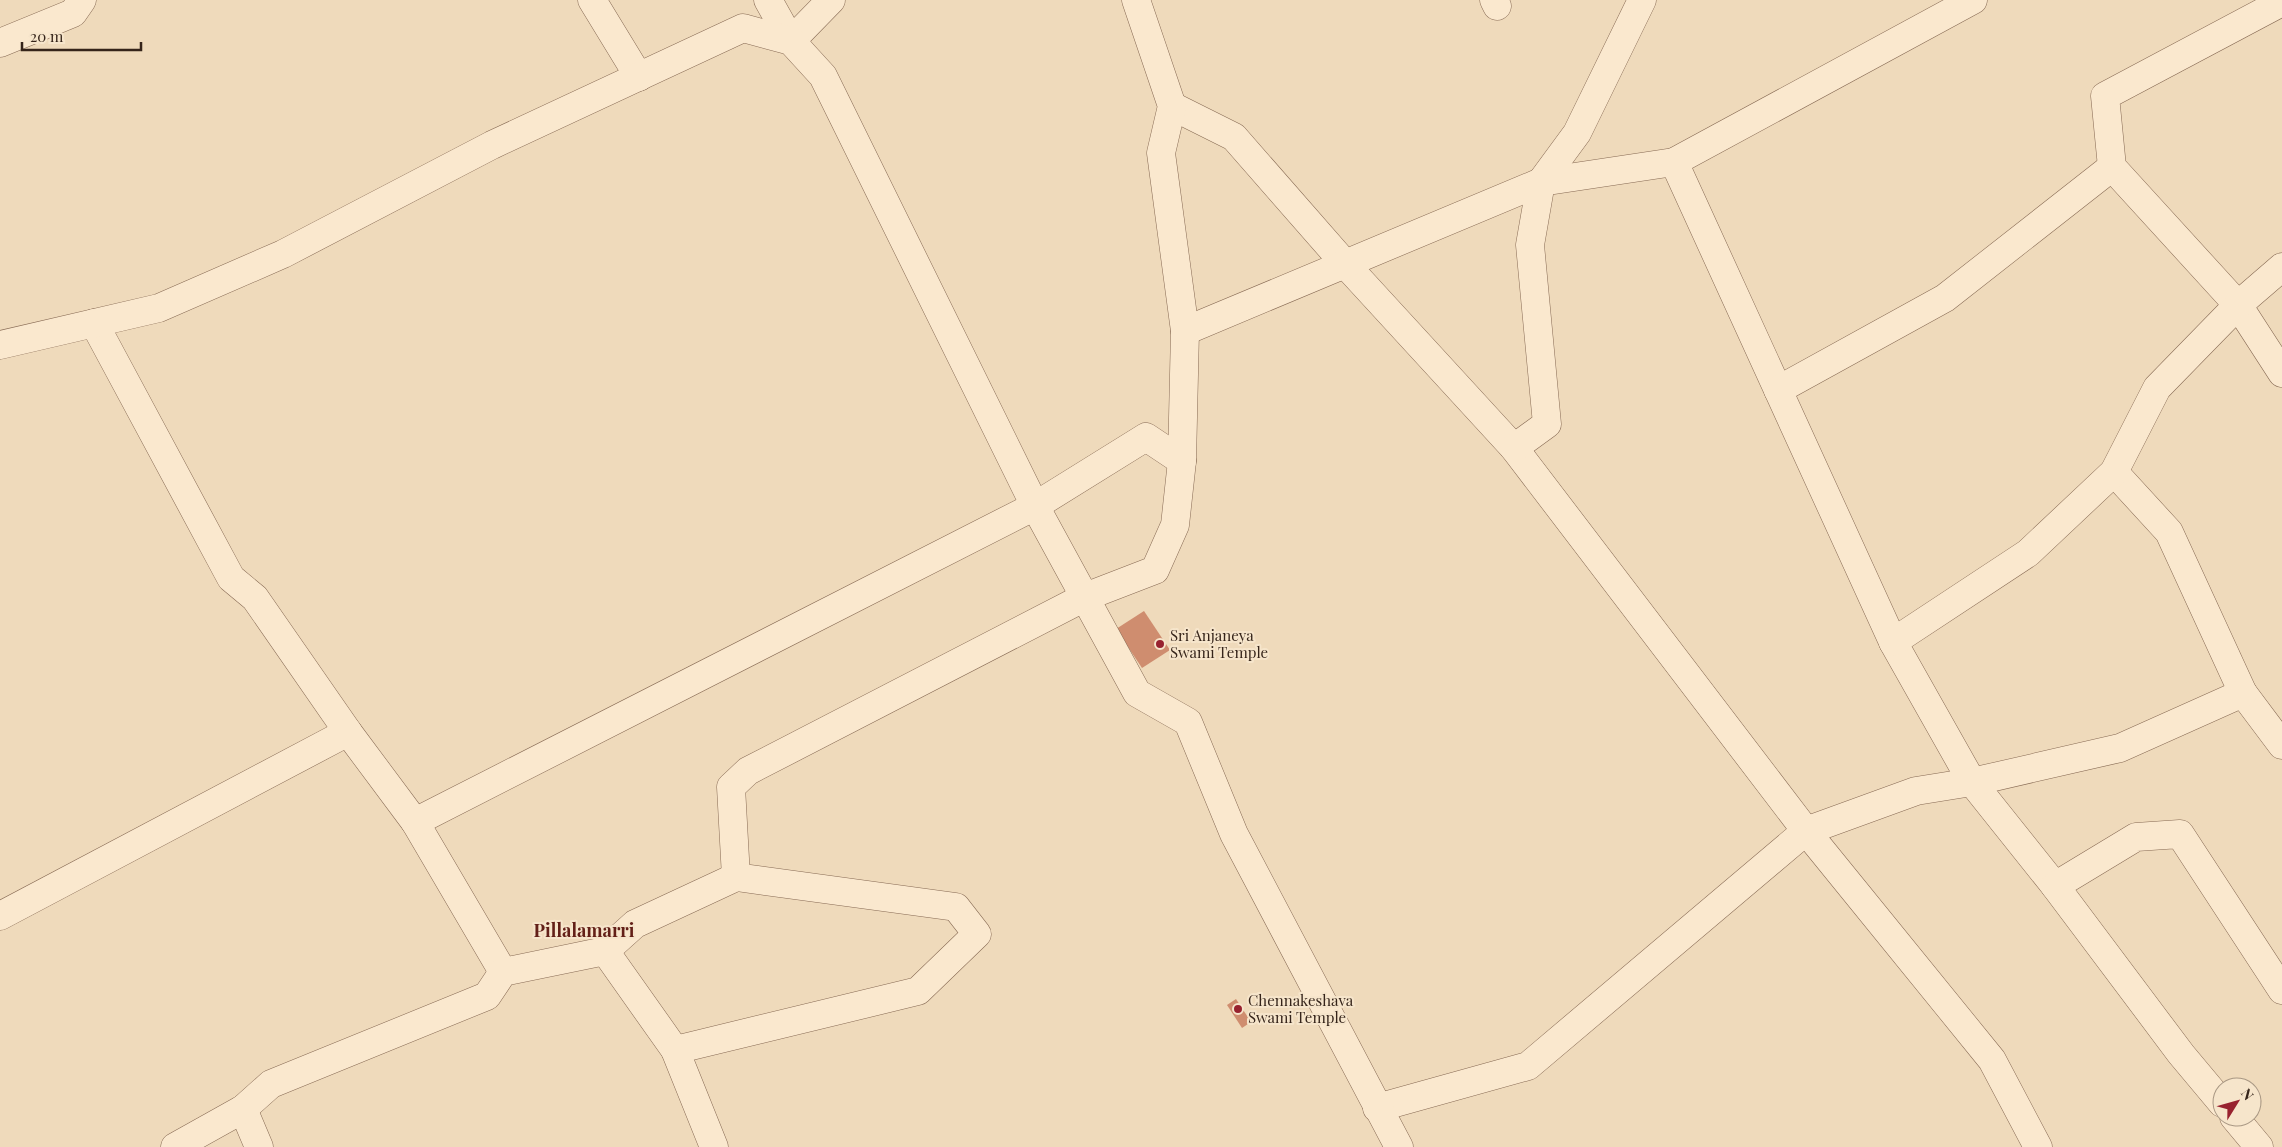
<svg xmlns="http://www.w3.org/2000/svg" width="2282" height="1147" font-family="'Playfair Display',serif">
<rect width="100%" height="100%" fill="#efdabb"/>
<!-- building -->
<g fill="#cf8d6f">
<path d="M1144 611 1170 650 1142 668 1116 629Z"/>
<path d="M1236 999 1251 1022 1242 1028 1227 1005Z"/>
</g>
<g fill="none" stroke-linecap="round" stroke-linejoin="round">
<defs>
<g id="minor">
<path d="M592 0 639 77"/>
<path d="M768 0 791 41 831 0"/>
<path d="M1494 0 1497 6"/>
<path d="M2282 2 2105 96 2112 167 2238 305 2282 373"/>
<path d="M0 43 73 13 82 0"/>
<path d="M1172 106 1234 137 1346 265 1514 448 1806 831 1528 1066 1377 1108"/>
<path d="M1674 162 1893 642 1972 782 2055 886"/>
<path d="M94 323 231 578 255 598 348 732 415 822 503 972"/>
<path d="M1185 331 1541 182 1674 162 1973 0"/>
<path d="M0 345 159 308 283 254 492 145 743 28 791 41 823 76 1035 506 1137 693 1188 722 1234 834 1399 1147"/>
<path d="M1778 390 1945 298 2112 167"/>
<path d="M1514 448 1547 424 1530 245 1541 182 1577 133 1642 0"/>
<path d="M2114 472 2169 532 2243 693 2282 745"/>
<path d="M1893 642 2028 553 2114 472 2157 388 2238 305 2282 267"/>
<path d="M415 822 1035 506 1146 437 1182 461"/>
<path d="M736 877 731 787 748 771 1085 597 1155 570 1175 525 1182 461 1185 331 1161 153 1172 106 1136 0"/>
<path d="M0 916 348 732"/>
<path d="M605 951 675 1050 714 1147"/>
<path d="M2222 1103 2181 1054 2055 886 2136 837 2180 834 2282 990"/>
<path d="M243 1109 259 1147"/>
<path d="M2234 1117 2259 1147"/>
<path d="M175 1147 243 1109 271 1084 487 996 503 972 605 951 635 924 736 877 956 907 977 934 918 991 675 1050"/>
<path d="M2038 1147 1992 1060 1806 831 1916 791 1972 782 2120 748 2243 693"/>
</g>
</defs>
<!-- minor casing -->
<use href="#minor" stroke="#876a54" stroke-width="29"/>
<!-- minor -->
<use href="#minor" stroke="#fae8ce" stroke-width="28"/>
</g>
<!-- markers -->
<g fill="#98222f" stroke="#f6e5cb" stroke-width="2">
<circle cx="1160" cy="644" r="5"/>
<circle cx="1238" cy="1009" r="5"/>
</g>
<g text-anchor="middle" dominant-baseline="central" stroke-width="4" stroke-linejoin="round" paint-order="stroke">
<!-- poi labels -->
<g font-size="15" fill="#35241a" stroke="#f6e5cb" text-anchor="start">
<text x="1170" y="635">Sri Anjaneya<tspan x="1170" dy="17">Swami Temple</tspan></text>
<text x="1248" y="1000">Chennakeshava<tspan x="1248" dy="17">Swami Temple</tspan></text>
</g>
<!-- quarter labels -->
<g font-size="18" font-weight="bold" fill="#632018" stroke="#f6e5cb">
<text x="584" y="930">Pillalamarri</text>
</g>
</g>
<!-- north arrow -->
<g transform="translate(2237 1102) rotate(53)"><circle r="24" fill="#f6e5cb" stroke="#a99884"/>
<path d="M0-4L9 19L0 12L-9 19Z" fill="#98222f"/>
<text y="-8" font-size="14" font-weight="bold" text-anchor="middle" fill="#35241a">N</text>
</g>
<!-- scale -->
<path d="M22 42v8h119v-8" fill="none" stroke="#35241a" stroke-width="2.5"/>
<text x="30" y="42" font-size="15" fill="#35241a" stroke="#f6e5cb" stroke-width="4" paint-order="stroke">20 m</text>
</svg>
